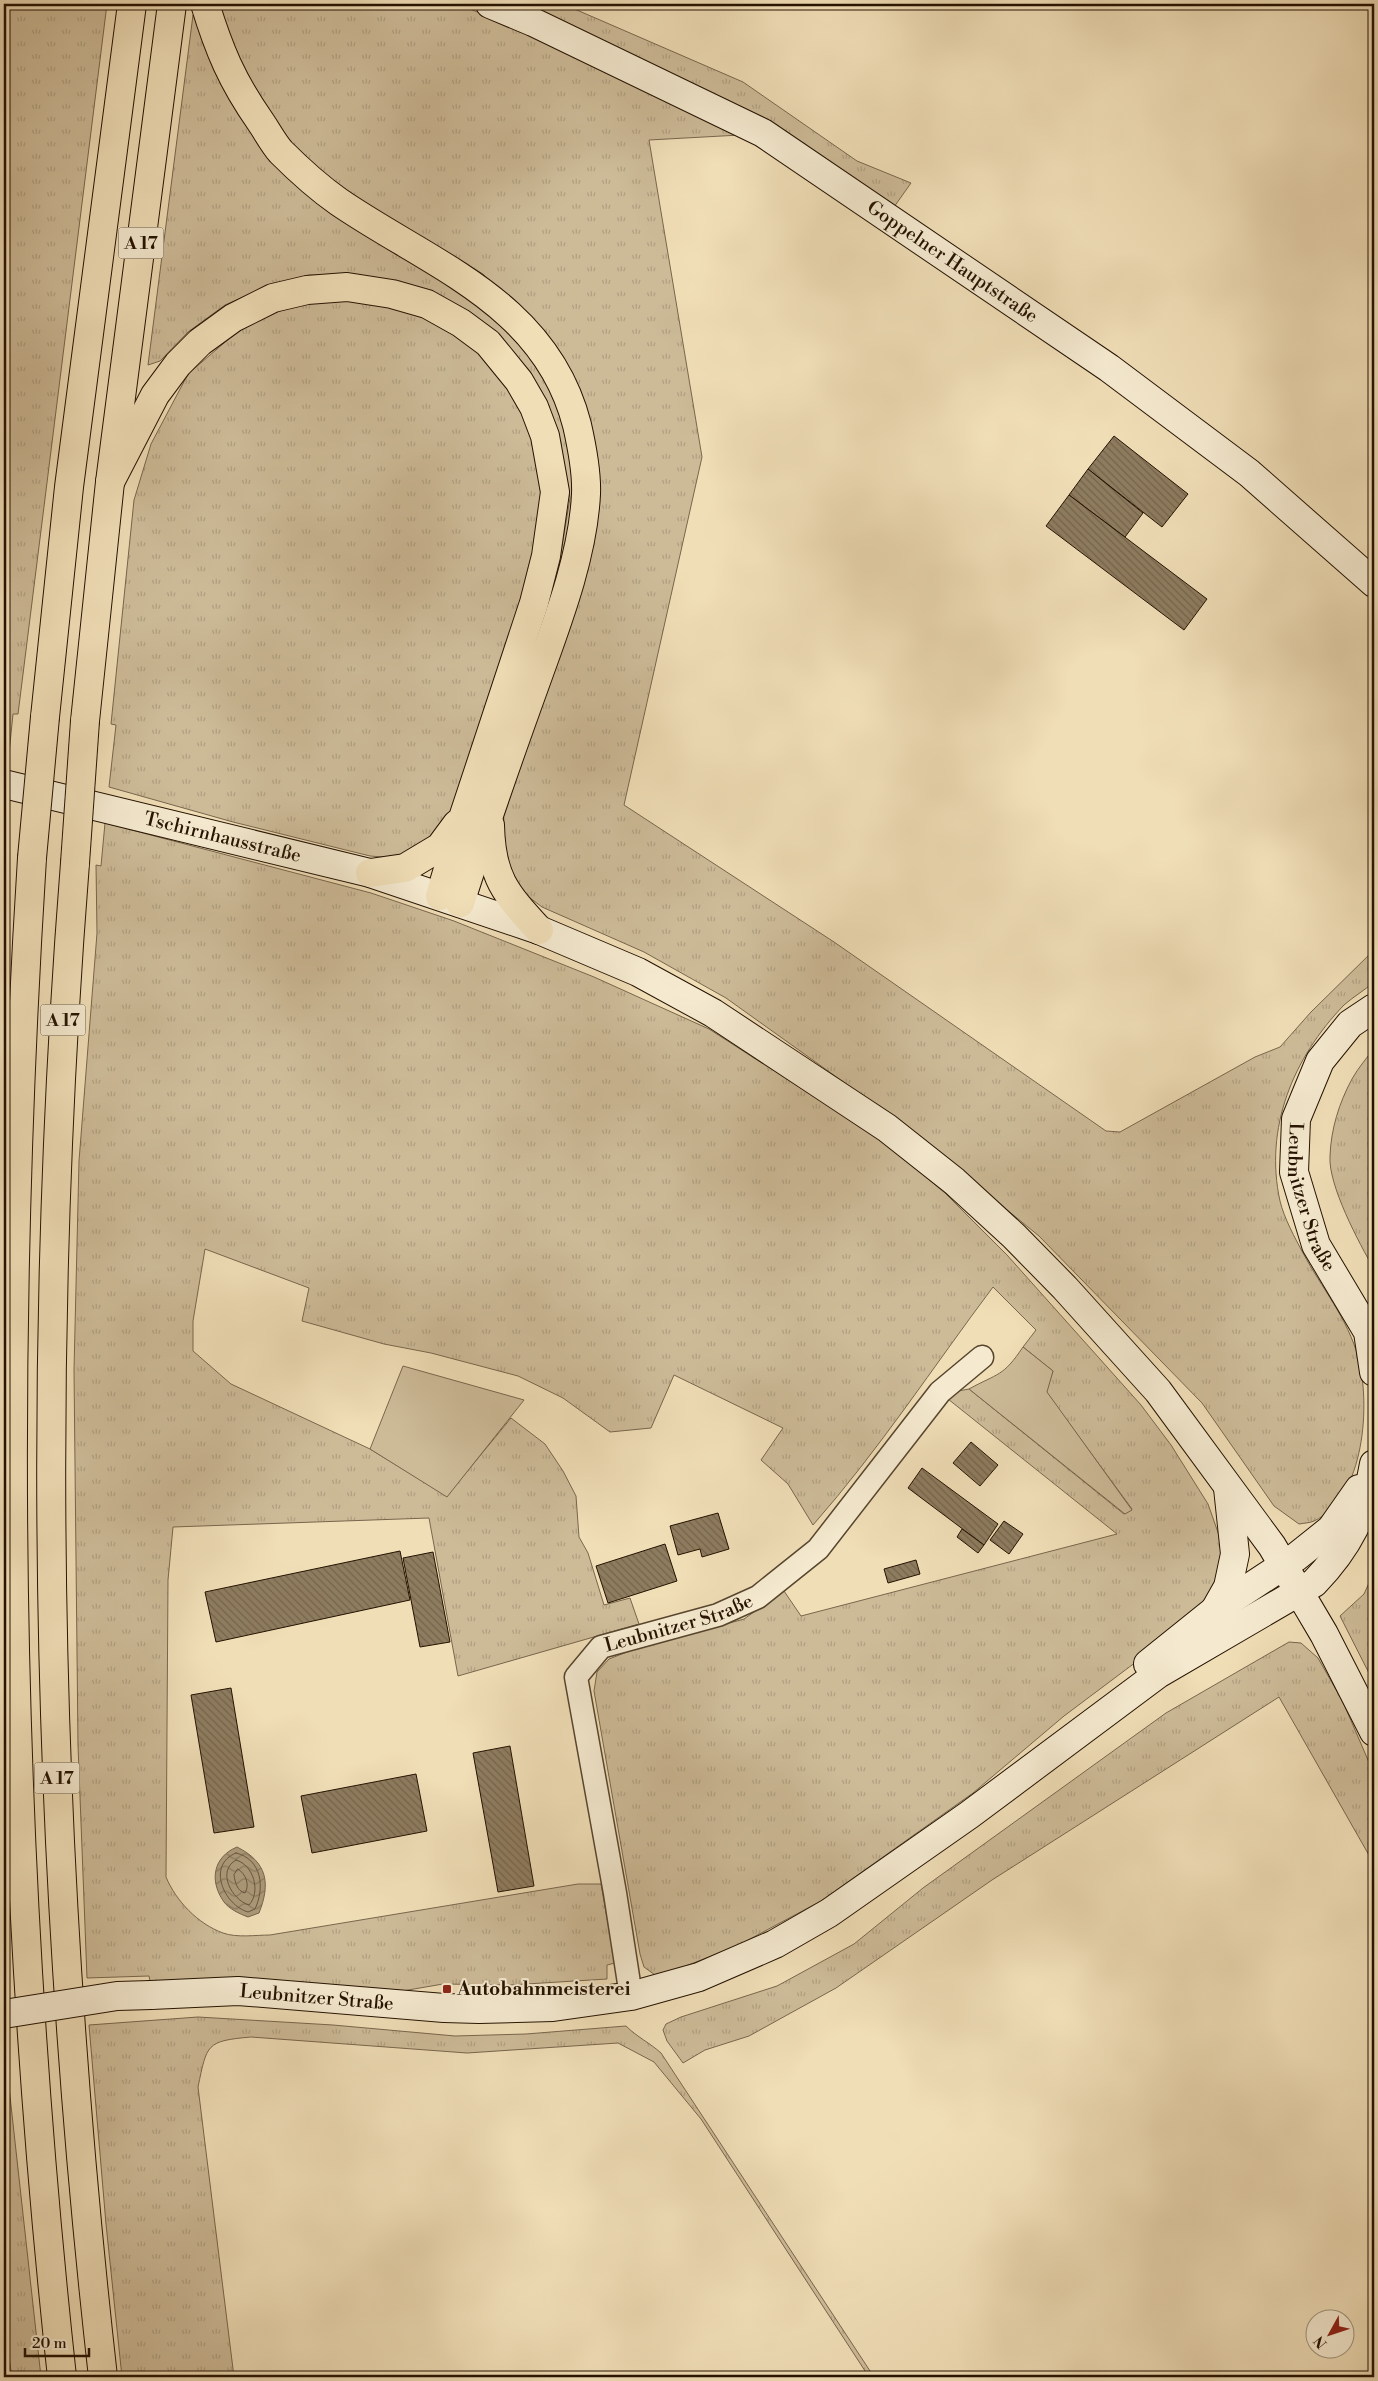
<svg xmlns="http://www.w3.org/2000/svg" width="1378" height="2381" font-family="'Libre Bodoni',serif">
<defs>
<pattern id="grass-tufts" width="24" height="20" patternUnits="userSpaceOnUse" patternTransform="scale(1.25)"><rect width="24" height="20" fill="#cdbb98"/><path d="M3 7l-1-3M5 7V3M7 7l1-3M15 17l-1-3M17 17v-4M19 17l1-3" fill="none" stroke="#b0a081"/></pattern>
<pattern id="water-waves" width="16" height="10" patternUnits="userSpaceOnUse" patternTransform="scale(1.25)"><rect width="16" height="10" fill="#ab9979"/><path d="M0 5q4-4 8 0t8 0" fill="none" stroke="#8b7b61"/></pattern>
<pattern id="building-back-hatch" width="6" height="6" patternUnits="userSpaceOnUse" patternTransform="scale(1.25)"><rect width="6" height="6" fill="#8e7c5f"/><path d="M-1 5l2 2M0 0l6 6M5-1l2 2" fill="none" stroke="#74644c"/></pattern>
</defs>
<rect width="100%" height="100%" fill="#f0deb7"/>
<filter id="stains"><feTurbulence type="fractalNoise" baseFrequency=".004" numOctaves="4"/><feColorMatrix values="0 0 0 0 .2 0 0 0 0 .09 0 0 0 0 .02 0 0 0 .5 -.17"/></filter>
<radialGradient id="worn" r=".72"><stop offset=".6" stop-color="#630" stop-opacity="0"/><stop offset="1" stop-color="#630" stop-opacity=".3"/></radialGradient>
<!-- grass -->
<g fill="url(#grass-tufts)" stroke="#78664c">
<path d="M4 4H107L18 714H13L8 763H4Z"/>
<path d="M218 4H459L672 98 740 135 649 140 702 457 624 805 834 942 1106 1131 1120 1132 1255 1057 1280 1047 1311 1012 1374 950V982C1365 990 1353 997 1344 1005 1293 1058 1264 1128 1280 1201 1284 1218 1295 1238 1303 1253 1321 1287 1348 1319 1358 1357 1371 1403 1365 1498 1314 1521 1310 1523 1304 1523 1299 1524L1274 1506 1202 1403 1039 1236 898 1121 726 998 644 952 542 907 517 888 500 854 502 808 595 494 518 310 483 274 352 197 286 140 245 81Z"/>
<path d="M513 4H563L743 82 857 161 911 183 894 207Z"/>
<path d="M193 15 226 89 267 150 473 293 526 345 565 410 579 493 561 577 557 576 570 498 557 431 531 376 349 275H309L273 284 225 305 188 332 160 361 148 365Z"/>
<path d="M345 299 391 305 438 321 480 354 509 388 522 410 537 451 545 502 523 610 446 826 432 843 395 858 370 856 233 822 109 787 116 725 111 724 134 500 151 444 188 374 238 331 277 312 310 302Z"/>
<path d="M105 823 371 893 454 921 594 977 709 1029 880 1139 945 1193 1007 1255 1141 1405 1171 1445 1208 1504 1221 1541V1569L1214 1593 1200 1614 1064 1716 973 1793 821 1901 735 1947 670 1972 655 1975 644 1967 640 1954 594 1691 597 1672 609 1659 632 1650 744 1619 784 1591 801 1616 1117 1534 948 1399 958 1391 969 1389 1124 1514 1132 1509 1046 1392 1053 1371 1023 1347 1036 1330 993 1287C933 1367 879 1450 813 1525L788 1484 761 1460 783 1428 674 1375 651 1428 610 1432 563 1398 518 1376 431 1353 384 1344 302 1321 309 1288 205 1249 193 1321V1351L231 1384 370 1449 447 1496 511 1418 545 1444 563 1471 576 1496 579 1537 588 1553 604 1605 630 1598 639 1624 458 1676 429 1518 173 1527 168 1580 166 1877C176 1901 198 1924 223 1933 237 1938 256 1935 270 1935L578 1884H601L615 1963 607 1965V1979L510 1985 443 1984 385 1994 150 1981 149 1976 87 1978 78 1745 74 1370 79 1161 97 933 96 865 101 866Z"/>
<path d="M1374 1048V1269C1359 1243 1328 1185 1330 1156 1331 1129 1339 1103 1352 1079 1358 1068 1367 1058 1374 1048Z"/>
<path d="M1374 1572V1683L1340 1616 1364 1594Z"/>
<path d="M1289 1642 1301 1643 1318 1658 1343 1702 1374 1774V1864L1279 1697 992 1880 836 1988 749 2036 705 2050 683 2063 667 2041 663 2030 666 2024 681 2017 777 1986 854 1944 923 1888 1166 1713Z"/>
<path d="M198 2017 333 2025 455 2036 526 2034 626 2026C637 2037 650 2043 661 2053L874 2377H869L701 2119 654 2062 618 2043 467 2053 251 2037C206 2041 207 2044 198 2087L234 2377H122L106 2224 89 2025Z"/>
<path d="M4 2042 41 2377H12L4 2325Z"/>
</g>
<!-- park -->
<g fill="#cdbb98" stroke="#78664c">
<path d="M1023 1347 1053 1371 1047 1392 1132 1510 1125 1514 969 1389C998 1373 1003 1377 1023 1347Z"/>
<path d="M403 1366 524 1400 447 1497 370 1449Z"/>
</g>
<!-- water -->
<path fill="url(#water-waves)" stroke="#756349" d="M237 1847C267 1862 271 1883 259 1913L248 1917C240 1914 229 1909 224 1902 209 1881 213 1857 237 1847Z"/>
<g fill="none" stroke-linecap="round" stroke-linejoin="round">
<!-- shore -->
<g stroke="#68563c" stroke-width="1">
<path d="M236 1853C262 1859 265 1888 255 1909L248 1912C224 1905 206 1865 236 1853Z"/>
<path d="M236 1860C254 1865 261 1892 249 1905 232 1900 216 1871 236 1860Z"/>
<path d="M238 1869C246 1874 250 1885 245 1893 237 1891 235 1882 234 1875Z"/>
</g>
</g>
<!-- building -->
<g fill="url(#building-back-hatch)" stroke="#241200">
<path d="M1114 436 1188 494 1162 527 1088 469Z"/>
<path d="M1088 469 1143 513 1125 537 1069 495Z"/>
<path d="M1069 495 1207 599 1184 630 1046 526Z"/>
<path d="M971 1442 998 1465 980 1486 953 1463Z"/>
<path d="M922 1468 998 1524 984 1545 908 1488Z"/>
<path d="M718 1513 729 1549 702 1557 700 1549 678 1555 670 1526Z"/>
<path d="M1004 1521 1023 1534 1009 1554 990 1540Z"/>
<path d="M962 1529 984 1545 978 1553 957 1537Z"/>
<path d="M665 1544 677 1581 608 1603 596 1566Z"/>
<path d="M400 1551 410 1600 216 1642 205 1592Z"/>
<path d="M433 1552 450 1642 420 1647 403 1558Z"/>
<path d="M916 1560 920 1574 888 1583 884 1569Z"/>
<path d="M231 1688 254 1827 214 1833 191 1695Z"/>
<path d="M510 1746 534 1886 498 1892 473 1753Z"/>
<path d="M416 1774 427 1831 312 1853 301 1796Z"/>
</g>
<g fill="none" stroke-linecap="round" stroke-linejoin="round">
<defs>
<g id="street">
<path id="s1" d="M631 1996 615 1893 576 1677 601 1647 718 1615 758 1597 818 1549 940 1392 982 1357"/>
</g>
<g id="secondary">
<path id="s2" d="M490 4 533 22 763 133 1109 368 1249 473 1374 583"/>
<path id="s3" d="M4 784 370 873 539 930 638 972 713 1013 887 1128 954 1181 1014 1236 1065 1288 1158 1391 1272 1546 1324 1634 1374 1732"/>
<path id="s4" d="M1374 1008 1350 1024 1320 1061 1296 1119 1294 1172 1316 1245 1368 1332 1374 1372"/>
<path d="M1215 1610 1228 1587 1235 1554 1228 1488"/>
<path d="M1148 1664 1214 1611 1296 1557 1331 1529 1359 1489"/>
<path id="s5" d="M151 1995 238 1991 444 2008 479 2009 553 2007 631 1996 699 1977 775 1944 829 1913 969 1815 1158 1674 1314 1583C1348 1548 1366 1513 1374 1464"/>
</g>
<g id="highway">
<path d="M205 4C219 50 232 81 260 121 267 131 273 143 281 152 298 169 319 188 339 202 431 265 546 303 577 425 582 447 587 471 586 494 583 558 555 628 534 687 508 759 483 830 460 903"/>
<path d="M110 482 155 395 178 364 200 342 233 318 273 298 307 290 347 287 392 294 427 304 461 323 488 343 519 381 534 407 545 436 555 492 546 556 534 603 464 815 440 896"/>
<path d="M45 717 69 487 132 4"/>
<path d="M85 721 110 482 172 4"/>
<path d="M490 825C491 877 505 893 539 930"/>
<path d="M32 858C0 1365 7 1873 62 2377"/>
<path d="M75 863C35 1369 46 1873 103 2377"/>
<path d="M370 873 405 868 440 847 457 824"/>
</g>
</defs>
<!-- street casing -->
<use href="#street" stroke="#57452e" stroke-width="25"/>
<!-- secondary casing -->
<use href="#secondary" stroke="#241200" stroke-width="30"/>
<!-- highway casing -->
<use href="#highway" stroke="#241200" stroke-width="30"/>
<!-- street -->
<use href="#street" stroke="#f5ead0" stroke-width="22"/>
<!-- secondary -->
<use href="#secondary" stroke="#f5ead0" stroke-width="28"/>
<!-- highway -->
<use href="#highway" stroke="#f0deb7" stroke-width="28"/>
<defs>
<path id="secondary-bridge" d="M4 2014 117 1996 151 1995"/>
<g id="highway-bridge">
<path d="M32 858 45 717"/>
<path d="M75 863 85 721"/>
</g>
</defs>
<!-- secondary-bridge casing -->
<use href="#secondary-bridge" stroke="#241200" stroke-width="30" stroke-linecap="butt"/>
<!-- highway-bridge casing -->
<use href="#highway-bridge" stroke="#241200" stroke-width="30" stroke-linecap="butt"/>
<!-- secondary-bridge -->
<use href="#secondary-bridge" stroke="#f5ead0" stroke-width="28"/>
<!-- highway-bridge -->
<use href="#highway-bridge" stroke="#f0deb7" stroke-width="28"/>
</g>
<!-- markers -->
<rect fill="#8f2418" stroke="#f5ead0" stroke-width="2" x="442" y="1984" width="10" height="10" rx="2.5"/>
<g text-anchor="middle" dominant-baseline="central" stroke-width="4" stroke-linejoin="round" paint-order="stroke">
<!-- shield labels -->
<g fill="#f5ead0" stroke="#63533e" stroke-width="1">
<rect x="118.5" y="227.5" width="45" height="31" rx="4"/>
<rect x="40.5" y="1004.5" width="45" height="31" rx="4"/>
<rect x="34.5" y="1762.5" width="45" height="31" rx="4"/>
</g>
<g font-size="18" font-weight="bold" fill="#241200">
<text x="141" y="243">A 17</text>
<text x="63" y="1020">A 17</text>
<text x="57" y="1778">A 17</text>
</g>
<!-- street labels -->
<g font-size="19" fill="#241200" stroke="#f5ead0">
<text stroke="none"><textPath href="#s2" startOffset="531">Goppelner Hauptstraße</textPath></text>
<text stroke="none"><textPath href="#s3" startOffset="225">Tschirnhausstraße</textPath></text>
<text stroke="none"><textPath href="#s4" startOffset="220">Leubnitzer Straße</textPath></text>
<text stroke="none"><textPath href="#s1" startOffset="444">Leubnitzer Straße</textPath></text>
<text stroke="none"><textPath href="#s5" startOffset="166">Leubnitzer Straße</textPath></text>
</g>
<!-- poi labels -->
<g font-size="19" font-weight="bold" fill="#241200" stroke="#f5ead0" text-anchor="start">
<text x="457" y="1989">Autobahnmeisterei</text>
</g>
</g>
<!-- margin -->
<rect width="1378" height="2381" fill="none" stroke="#f0deb7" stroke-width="20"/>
<rect x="5" y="5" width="1368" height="2371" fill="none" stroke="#241200" stroke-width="2.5"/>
<rect x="10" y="10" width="1358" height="2361" fill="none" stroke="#241200"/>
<!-- north arrow -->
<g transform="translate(1330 2334) rotate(230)"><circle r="24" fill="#f5ead0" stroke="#a1947d"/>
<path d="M0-4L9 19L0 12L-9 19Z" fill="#8f2418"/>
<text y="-8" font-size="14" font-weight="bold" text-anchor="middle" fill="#241200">N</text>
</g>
<!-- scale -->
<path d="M25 2348v8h64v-8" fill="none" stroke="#241200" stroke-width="2.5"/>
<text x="32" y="2348" font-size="15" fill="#241200" stroke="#f5ead0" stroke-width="4" paint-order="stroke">20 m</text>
<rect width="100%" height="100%" filter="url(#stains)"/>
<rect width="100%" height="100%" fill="url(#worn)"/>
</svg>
